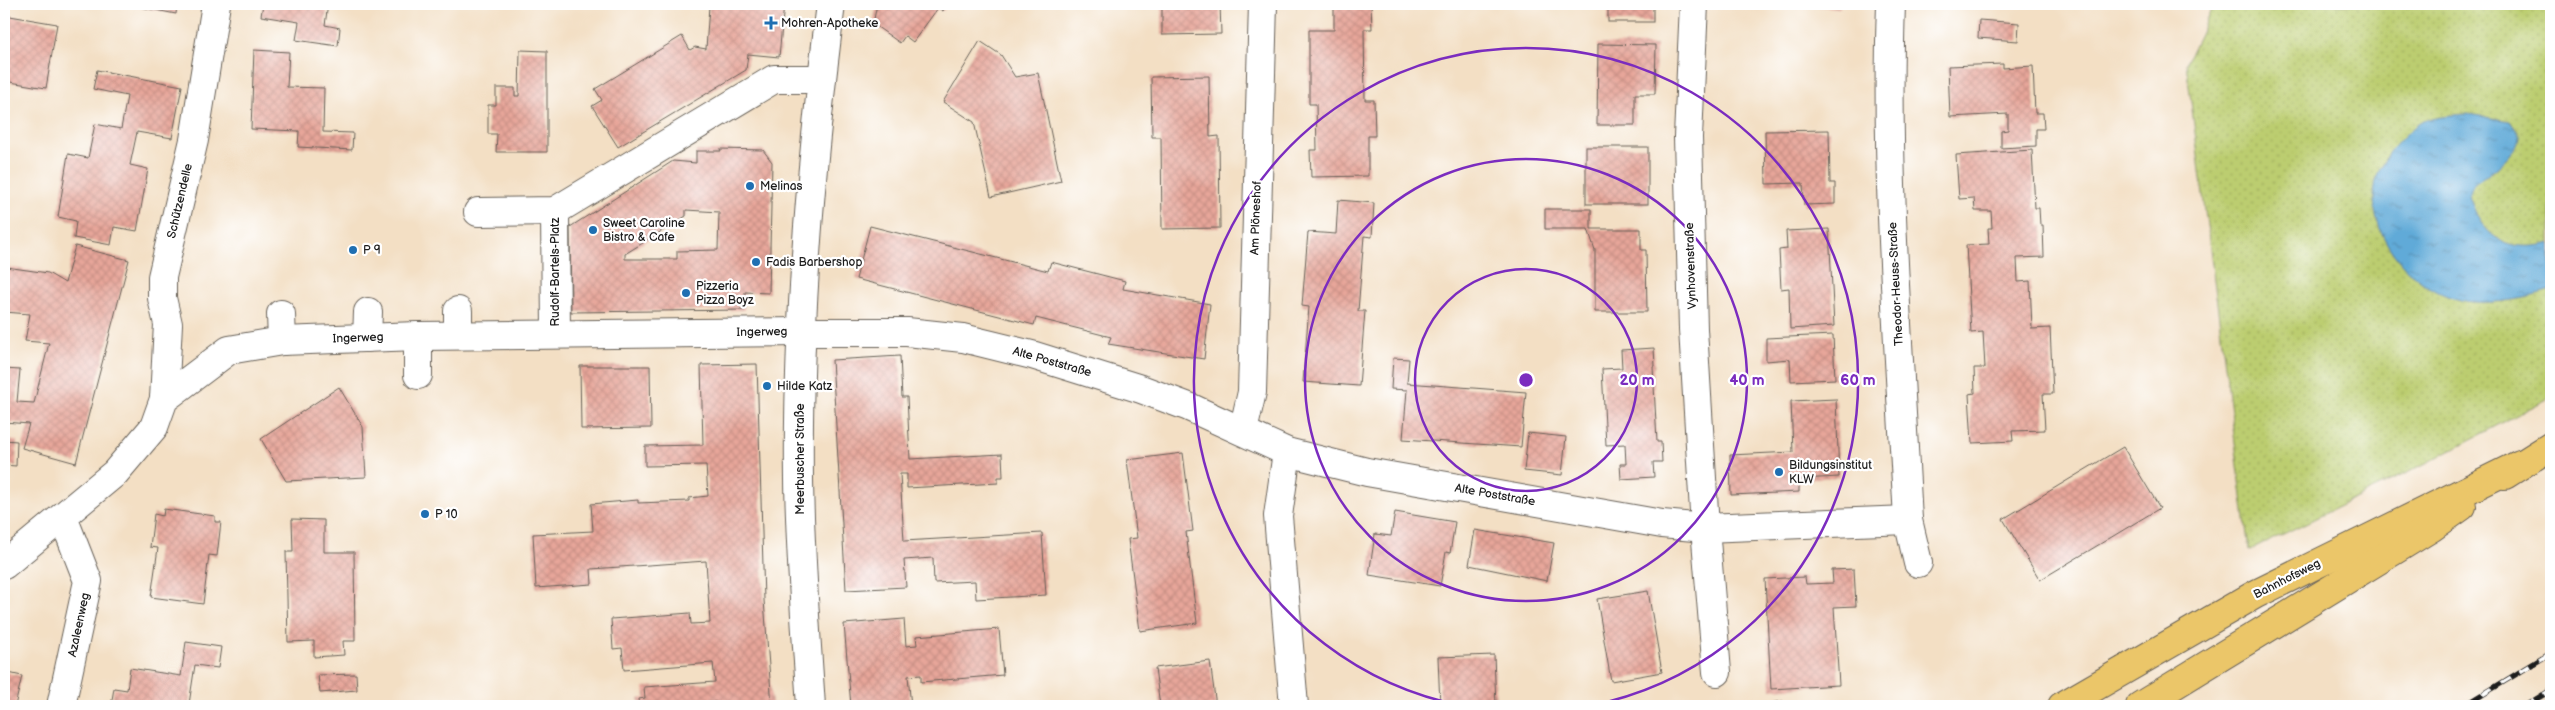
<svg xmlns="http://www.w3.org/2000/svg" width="2555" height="710" font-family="'Balsamiq Sans',sans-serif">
<defs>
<pattern id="park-dots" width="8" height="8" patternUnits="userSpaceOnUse" patternTransform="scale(1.25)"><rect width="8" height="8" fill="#bccd70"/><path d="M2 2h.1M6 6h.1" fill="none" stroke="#a1af60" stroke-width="1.8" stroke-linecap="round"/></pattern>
<pattern id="water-ripples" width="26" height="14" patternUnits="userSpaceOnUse" patternTransform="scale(1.25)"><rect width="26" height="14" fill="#61aad8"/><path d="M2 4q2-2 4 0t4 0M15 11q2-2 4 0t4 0" fill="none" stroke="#4f8aae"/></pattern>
<pattern id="building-cross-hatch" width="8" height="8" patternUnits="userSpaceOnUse" patternTransform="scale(1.25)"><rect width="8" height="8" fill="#e7a69a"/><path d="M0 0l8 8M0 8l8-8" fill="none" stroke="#c68e84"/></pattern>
</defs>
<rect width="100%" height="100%" fill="#fff"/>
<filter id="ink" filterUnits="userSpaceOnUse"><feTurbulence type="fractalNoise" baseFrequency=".02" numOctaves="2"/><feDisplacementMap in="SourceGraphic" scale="10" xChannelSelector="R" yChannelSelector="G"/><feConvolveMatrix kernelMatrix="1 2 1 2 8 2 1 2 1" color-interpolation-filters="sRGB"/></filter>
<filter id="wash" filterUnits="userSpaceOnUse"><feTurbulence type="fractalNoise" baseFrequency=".0096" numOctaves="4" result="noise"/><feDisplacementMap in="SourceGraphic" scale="20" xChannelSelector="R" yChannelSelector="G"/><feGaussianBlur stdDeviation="1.12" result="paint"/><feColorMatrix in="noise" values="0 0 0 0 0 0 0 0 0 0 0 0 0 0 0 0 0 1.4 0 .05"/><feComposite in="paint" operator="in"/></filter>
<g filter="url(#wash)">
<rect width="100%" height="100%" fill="#f3dfc4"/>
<!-- park -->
<path fill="url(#park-dots)" stroke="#6c7446" d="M2214 4H2551V397L2409 472 2249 551 2186 63Z"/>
<!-- water -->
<path fill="url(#water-ripples)" stroke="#3e637a" d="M2468 114 2511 121C2514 126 2520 132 2519 138 2517 150 2502 164 2493 171 2486 177 2473 180 2470 190 2467 197 2473 205 2475 211 2491 245 2516 251 2551 243V291C2522 300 2479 308 2450 297 2391 276 2346 199 2395 146 2403 137 2412 127 2423 121 2437 115 2454 115 2468 114Z"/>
<g id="blocks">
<!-- building -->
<g fill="url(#building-cross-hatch)" fill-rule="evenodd">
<path d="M125 4H177L176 14Z"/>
<path d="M263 4H328L325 25 340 28 338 46 296 40 299 22 261 16Z"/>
<path d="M705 4H784L779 57 748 54 746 70 618 147 592 106 602 100 595 89 682 36 690 50 695 47 706 49 709 6Z"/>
<path d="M877 4H948L943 11 938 8 913 42 905 36 900 43 873 24Z"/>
<path d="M1162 4H1220L1221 34 1162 35Z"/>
<path d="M1334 4H1371L1372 29H1364L1365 100H1374L1375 136H1368V176L1311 177 1310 150H1317L1316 104H1309V30H1334Z"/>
<rect x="1608" y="4" width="45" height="18"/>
<path d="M1791 4H1840V8Z"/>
<path d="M4 15 57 24 46 88 4 81Z"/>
<path d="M1979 20 2019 23 2018 41 1978 38Z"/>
<path d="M980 41 1001 55 1015 77 1038 73 1061 181 991 197 974 122 943 102Z"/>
<path d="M1598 44 1656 45 1655 94H1635V125H1597Z"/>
<path d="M254 50 289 52 287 87 324 88 323 132 353 133 352 150 298 147 299 131 251 129Z"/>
<path d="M520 50 547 51V152H496L497 134H488V105H496V88H515V96H519Z"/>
<path d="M2003 64V68L2033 66 2035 113H2043L2044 129H2036V146L2001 148V131L2008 130V114L1950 117 1948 66Z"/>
<path d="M97 70 182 86 172 138 137 132 130 165 148 169 137 231 114 227 111 245 74 238 76 221 58 217 68 154 88 158 95 124 121 129 127 96 93 89Z"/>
<path d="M1209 76 1210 137 1219 136 1220 228 1162 229 1161 137H1152L1151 77Z"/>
<path d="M1829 130 1830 183H1835V204L1804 205 1803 183 1766 184 1765 131Z"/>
<rect x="1586" y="147" width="62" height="57"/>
<path d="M720 149 763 150 772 162 769 293 745 292 744 310 571 312 570 227 673 161 696 163V151H721ZM686 210 719 212 718 250 677 251V259H625V254L686 216Z"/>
<path d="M2032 150 2035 208H2039L2040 225H2043L2044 257 2017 258 2018 282 2030 281 2032 329 2050 328 2053 394H2043L2045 430 2012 431 2013 441 1972 443 1969 394 1975 393 1974 368H1985L1983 332 1971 333 1966 245 1989 244 1988 228H1992L1991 211H1975L1974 198 1959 199 1956 155Z"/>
<path d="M1338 200 1374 203 1372 237 1364 236 1358 311H1365L1359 386 1303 382 1309 307 1302 306 1308 232 1336 234Z"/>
<path d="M1545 209H1591V229H1641V250H1646L1647 312H1595V250L1588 229H1545Z"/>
<path d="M870 226 1048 271 1051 262 1125 281 1123 289 1210 304 1204 359 1108 344 1111 337 1036 318 1034 325 856 279Z"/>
<path d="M1829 229 1834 326 1790 329 1789 288 1781 289 1779 250 1787 249 1786 231Z"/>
<path d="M75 246 129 260 76 463 22 448 29 424 4 422V369L20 370 17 402 34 403 49 343 25 341 30 314 4 312 6 267 48 273 65 283Z"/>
<path d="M1833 335 1835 379 1791 381 1790 359 1766 361V338Z"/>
<path d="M1654 348 1655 366 1653 367 1657 442H1661L1662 462H1653L1654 477 1621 479 1620 464H1626L1625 444 1606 445 1602 369 1622 368 1621 350Z"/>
<path d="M900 356 902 397H907L910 459 1002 454 1003 477H998V483L907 488V474H900L904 541 1042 533 1046 595 976 599 975 581 934 583 933 558 904 560 906 587 846 590 832 360Z"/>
<path d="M1393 358 1409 359 1407 383 1526 392 1521 447 1403 439 1407 390 1391 389Z"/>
<path d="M757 364 764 600 772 706H717L716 702 686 704V706H640L639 699 645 698 644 687 715 682 713 663 624 670 622 648 613 649 611 619 690 613 691 624 710 623 706 561 591 569 592 584 536 588 533 534 593 531 591 504 638 500V503L689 501V498L708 496 706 465 645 466V446L703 445 701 365Z"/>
<path d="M580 366H650L651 428 581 429Z"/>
<path d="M339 387 363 427 366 477 286 481 261 439Z"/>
<path d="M1836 399 1839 477 1799 479V492L1731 495 1730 455 1793 452 1791 401Z"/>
<path d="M1528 433 1566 437 1562 475 1524 471Z"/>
<path d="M4 440 17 441 16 466 4 465Z"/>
<path d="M2123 447 2160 508 2040 580 2003 519Z"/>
<path d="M1183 453 1193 531 1186 532 1197 623 1140 631 1128 539 1137 538 1127 460Z"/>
<path d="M164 509 215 516V522H221L217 556 209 555 203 604 151 597 158 548 150 547 154 514 163 516Z"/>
<path d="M1395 512 1455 522 1450 553 1446 552 1440 586 1369 575 1375 534 1391 536Z"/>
<path d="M292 519 324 520V552H354L355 641H343L344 655 314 657V641L288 642 286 552H293Z"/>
<path d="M1475 530 1554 543 1547 581 1469 565Z"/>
<path d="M1854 569 1856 606 1834 607 1839 685 1771 689 1765 579 1805 577 1806 584 1833 583 1832 570Z"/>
<path d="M1648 591 1662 672 1611 681 1597 599Z"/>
<path d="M904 619 906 646 917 645 916 636 999 629 1003 675 921 682V675L908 676 911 706H851L844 624Z"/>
<path d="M186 642 221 647 218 668 195 665 189 704 184 703 183 706H111L114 688 127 690 130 668 181 676Z"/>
<path d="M1494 655 1496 706H1440L1438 657Z"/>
<path d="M1210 661 1216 706H1160L1155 668Z"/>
<path d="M4 672 22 676 15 706H4Z"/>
<path d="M356 674 357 690 320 693 318 675Z"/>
<path d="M1783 701 1784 706H1756V705Z"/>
</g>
</g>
</g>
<g filter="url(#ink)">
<use href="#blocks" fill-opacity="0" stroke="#676057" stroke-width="1"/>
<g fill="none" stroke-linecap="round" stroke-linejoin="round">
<defs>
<g id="minor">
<path d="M1694 4 1688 137 1693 329 1705 528 1717 672"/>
<path d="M1891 4C1885 176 1899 348 1908 520L1918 563"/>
<path d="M555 211 556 334"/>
<path d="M478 212 555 211 774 79H821"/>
<path d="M458 311V335"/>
<path d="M281 314 282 341"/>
<path d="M418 336V375"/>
<path d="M367 338 368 312"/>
<path d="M164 399 168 324 162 298V277L194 140 216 4"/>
<path d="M1243 431 1252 392 1263 4"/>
<path d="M1287 452 1278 516 1294 706"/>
<path d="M4 565 115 473 154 427 164 399 229 350 282 341 418 336 802 332H907L963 338 1032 355 1141 389 1189 407 1287 452 1367 472 1662 524 1705 528 1908 520"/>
<path d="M61 706 88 581 63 517"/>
<path d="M811 706C806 631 800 555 799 479 797 321 811 161 831 4"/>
</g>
<g id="major">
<path d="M2505 475 2551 446"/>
<path d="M2062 706 2256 594 2520 464"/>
<path d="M2140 706 2431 528 2462 506"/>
</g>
</defs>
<!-- minor casing -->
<use href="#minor" stroke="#676057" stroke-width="30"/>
<!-- major casing -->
<use href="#major" stroke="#676057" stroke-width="30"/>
<!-- minor -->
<use href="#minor" stroke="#fff" stroke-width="28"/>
<!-- major -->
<use href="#major" stroke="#ebc669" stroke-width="28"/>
<defs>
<g id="rail">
<path d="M2464 706 2551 653"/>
<path d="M2525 706 2551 690"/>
</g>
</defs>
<!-- rail casing -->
<use href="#rail" stroke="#1c1c1c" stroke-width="5.5"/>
<!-- rail -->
<use href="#rail" stroke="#fff" stroke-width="4" stroke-dasharray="11" stroke-linecap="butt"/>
</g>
</g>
<!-- distance rings -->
<g fill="none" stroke="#7b2cbf" stroke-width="2.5">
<circle cx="1526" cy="380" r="111"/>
<circle cx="1526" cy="380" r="221"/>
<path d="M1463 706A332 332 0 1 1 1589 706"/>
</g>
<!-- markers -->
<g fill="#1f6fb2" stroke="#fff" stroke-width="2">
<path d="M768.5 15.5h5v5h5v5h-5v5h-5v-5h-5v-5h5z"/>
<circle cx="750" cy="186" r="5"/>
<circle cx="593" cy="230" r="5"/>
<circle cx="353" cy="250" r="5"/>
<circle cx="756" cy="262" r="5"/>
<circle cx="686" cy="293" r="5"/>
<circle cx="767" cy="386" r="5"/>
<circle cx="1779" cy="472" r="5"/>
<circle cx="425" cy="514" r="5"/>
</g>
<g text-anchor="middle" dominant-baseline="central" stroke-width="4.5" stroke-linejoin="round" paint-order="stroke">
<!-- poi labels -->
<g font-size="12" fill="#1c1c1c" stroke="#fff" text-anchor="start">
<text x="781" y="23">Mohren-Apotheke</text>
<text x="760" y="186">Melinas</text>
<text x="603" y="223">Sweet Caroline<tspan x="603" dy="14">Bistro &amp; Cafe</tspan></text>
<text x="363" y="250">P 9</text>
<text x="766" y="262">Fadis Barbershop</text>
<text x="696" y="286">Pizzeria<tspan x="696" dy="14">Pizza Boyz</tspan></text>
<text x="777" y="386">Hilde Katz</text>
<text x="1789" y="465">Bildungsinstitut<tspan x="1789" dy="14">KLW</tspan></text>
<text x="435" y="514">P 10</text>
</g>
<!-- street labels -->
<g font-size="12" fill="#1c1c1c" stroke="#fff">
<text transform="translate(180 201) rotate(-77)">Schützendelle</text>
<text transform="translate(1256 218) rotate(-88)">Am Plöneshof</text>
<text transform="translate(1691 266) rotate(-92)">Vynhovenstraße</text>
<text transform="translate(555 272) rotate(-90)">Rudolf-Bartels-Platz</text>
<text transform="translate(1896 284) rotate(-93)">Theodor-Heuss-Straße</text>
<text transform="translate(762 332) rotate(-1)">Ingerweg</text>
<text transform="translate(358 338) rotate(-2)">Ingerweg</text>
<text transform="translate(1052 362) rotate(16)">Alte Poststraße</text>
<text transform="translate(800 459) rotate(-90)">Meerbuscher Straße</text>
<text transform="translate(1495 495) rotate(10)">Alte Poststraße</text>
<text transform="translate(2287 579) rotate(-27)">Bahnhofsweg</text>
<text transform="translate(79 625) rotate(-78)">Azaleenweg</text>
</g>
</g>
<circle cx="1526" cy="380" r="8" fill="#7b2cbf" stroke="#fff" stroke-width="2.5"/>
<g font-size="15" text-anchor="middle" font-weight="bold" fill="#7b2cbf" stroke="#fff" stroke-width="4.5" stroke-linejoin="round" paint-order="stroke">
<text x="1637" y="385">20 m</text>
<text x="1747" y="385">40 m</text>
<text x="1858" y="385">60 m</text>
</g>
<!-- margin -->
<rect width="2555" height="710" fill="none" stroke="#fff" stroke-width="20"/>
</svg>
